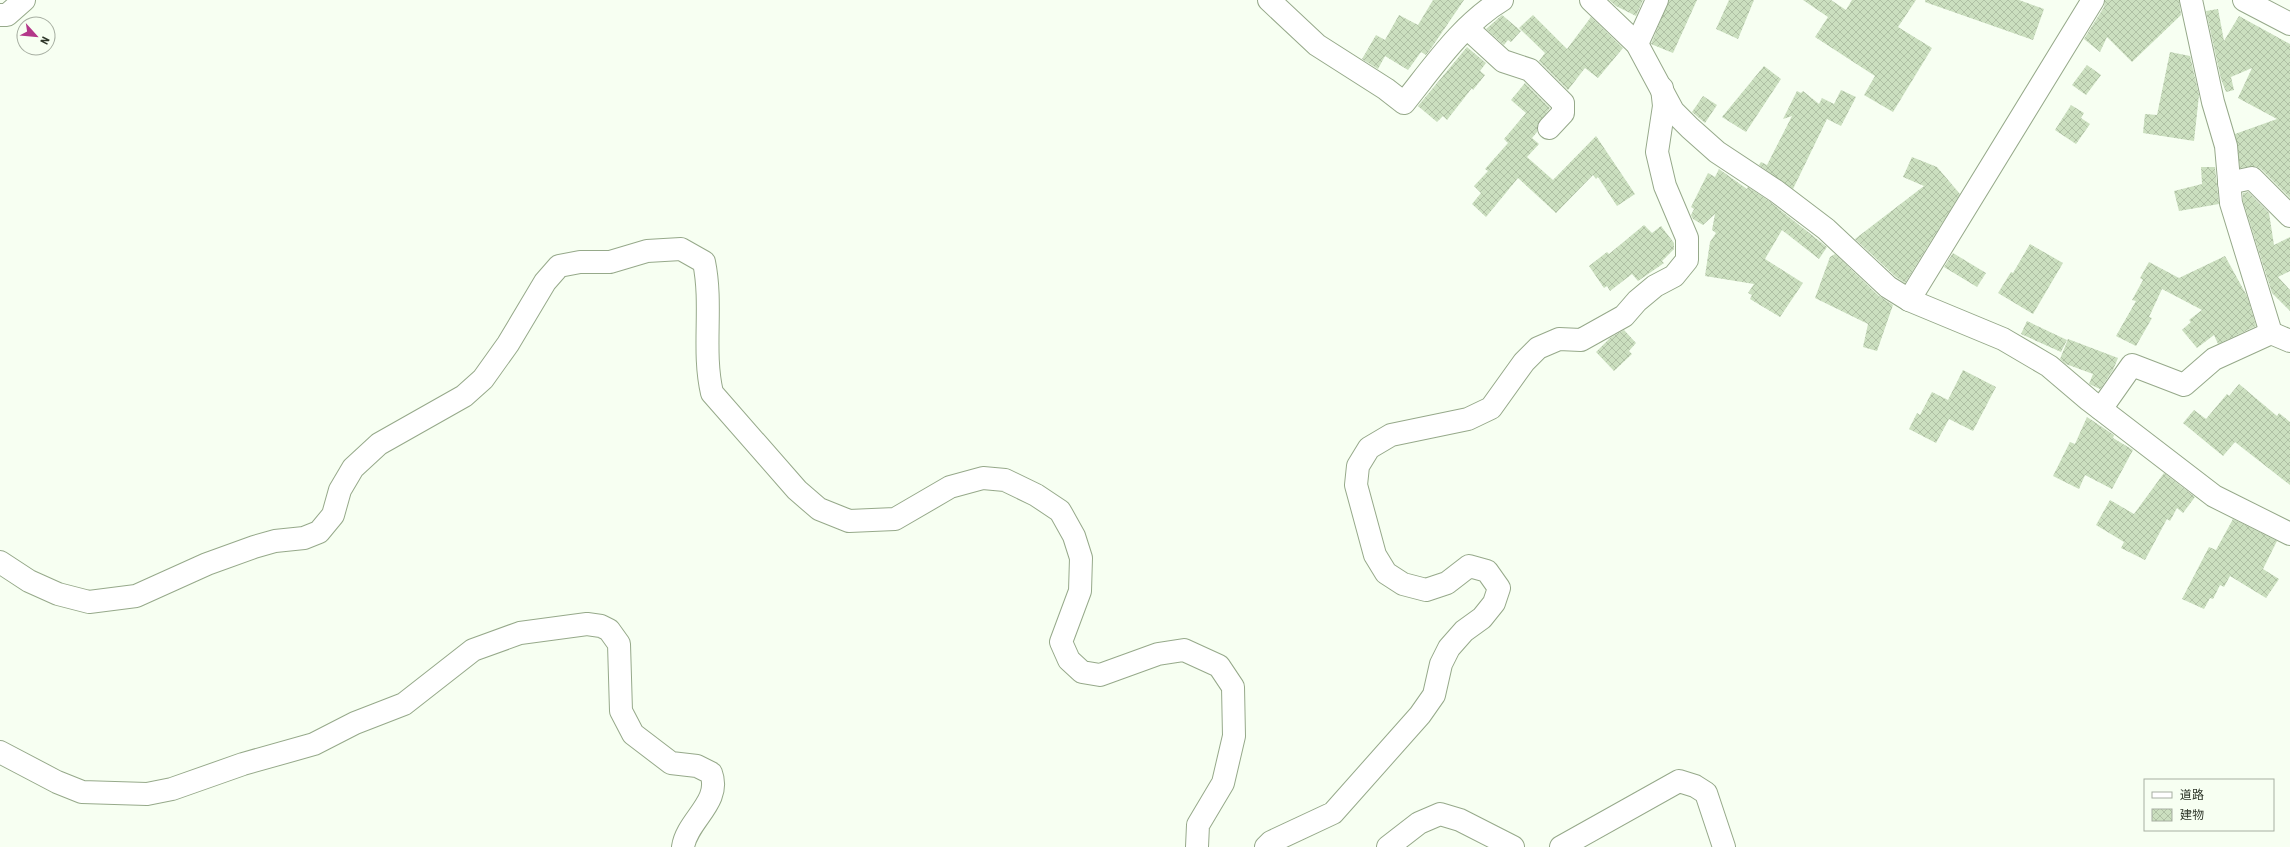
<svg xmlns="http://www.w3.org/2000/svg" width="2290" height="847" font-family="'Roboto Condensed','Noto Sans JP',sans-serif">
<defs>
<pattern id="building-cross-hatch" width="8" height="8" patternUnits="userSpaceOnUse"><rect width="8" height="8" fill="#cbdfbf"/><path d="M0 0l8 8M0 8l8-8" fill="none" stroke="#afc0a4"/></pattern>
</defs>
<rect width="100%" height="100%" fill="#f7fff2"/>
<!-- building -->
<g fill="url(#building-cross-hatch)">
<path d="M1433 0H1464L1432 47 1426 55 1421 52 1408 70 1385 56 1378 69 1362 59 1376 35 1385 40 1399 15 1418 25Z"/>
<path d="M1609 0H1643L1636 16 1616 6Z"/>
<path d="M1669 0H1697L1673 53 1651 44Z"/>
<path d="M1729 0H1754L1738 39 1716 29Z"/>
<path d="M1803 0H1831L1846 10 1852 0H1916L1898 27 1932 48 1893 112 1864 95 1875 76 1815 37 1828 17Z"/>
<path d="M1925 0H2019L2044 9 2033 40 1925 2Z"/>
<path d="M2105 0H2179L2181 15 2132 62 2107 37 2100 52 2084 39 2104 7Z"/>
<path d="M2218 9 2224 41 2239 16 2290 44V198L2261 169 2255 166 2240 168 2235 134 2277 119 2238 98 2252 68 2231 77 2234 90 2226 92 2221 79 2206 11Z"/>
<path d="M1502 15 1521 31 1511 42 1508 40 1504 45 1486 29Z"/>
<path d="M1533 15 1567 49 1591 17 1623 48 1598 78 1585 68 1568 90 1539 61 1545 53 1519 28Z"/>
<path d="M1467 47 1486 63 1480 71 1485 75 1473 90 1472 88 1447 120 1443 116 1437 122 1418 106Z"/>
<path d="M2170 52 2190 56 2199 95 2194 141 2143 133 2145 114 2157 115Z"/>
<path d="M2087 65 2101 75 2086 95 2072 85Z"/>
<path d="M1764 66 1781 79 1746 132 1722 117Z"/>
<path d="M1525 83 1550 108 1537 125V132L1532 138 1539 144 1527 157 1553 180 1596 136 1635 194 1617 206 1598 177 1596 179 1593 175 1556 213 1518 178 1486 217 1472 204 1481 193 1474 186 1488 171 1485 169 1508 143 1504 139 1526 113 1511 100Z"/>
<path d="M1841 90 1856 97 1841 126 1827 119 1793 189 1759 165 1761 162 1767 165 1792 116 1783 119 1797 91 1801 93 1803 91 1819 104 1822 98 1834 104Z"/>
<path d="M1703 96 1717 105 1705 123 1692 112Z"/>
<path d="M2071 105 2084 113 2081 118 2090 124 2076 144 2055 130Z"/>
<path d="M1912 157 1937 167 1960 194 1905 283 1896 277 1855 239 1924 186 1903 177Z"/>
<path d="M2201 167H2215L2219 204 2179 211 2174 191 2202 184Z"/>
<path d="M1719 169 1747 189 1748 187 1769 201 1827 247 1819 259 1782 230 1765 259 1803 283 1780 317 1750 299 1752 295 1748 293 1754 284 1705 276 1710 242 1716 233 1712 230 1715 214 1703 225 1693 219 1691 215 1694 209 1691 207 1708 173 1715 177Z"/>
<path d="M2248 192 2269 213 2274 245 2290 237V271L2278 277 2290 290V311L2272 293 2243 201V193Z"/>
<path d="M1644 225 1652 233 1661 226 1674 243V249L1662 261 1664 263 1638 281 1632 274 1610 291 1607 286 1604 288 1589 266 1607 252 1609 254Z"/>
<path d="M2030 244 2063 263 2033 314 1998 293 2011 272 2013 273Z"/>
<path d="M1953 253 1986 273 1977 287 1944 267Z"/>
<path d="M1835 254 1879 296 1893 305 1877 351 1863 347 1868 324 1815 298 1830 257Z"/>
<path d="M2225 256 2247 296 2256 326 2218 344 2214 335 2197 348 2182 330 2191 322 2189 320 2202 310 2162 289 2149 317 2152 318 2136 346 2116 336 2136 301 2132 300 2143 280 2140 278 2149 262 2179 278Z"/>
<path d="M2027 321 2067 340 2061 352 2021 334Z"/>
<path d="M1624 330 1636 343 1629 351 1632 354 1614 371 1596 352 1610 338Z"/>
<path d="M2068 339 2118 358 2113 370 2100 389 2089 384 2093 374 2066 364 2060 359Z"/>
<path d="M1963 370 1996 387 1973 431 1949 419 1936 443 1909 429 1917 413 1920 415 1932 392 1948 400Z"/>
<path d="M2239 384 2277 416 2279 413 2290 422V485L2235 442 2223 456 2183 423 2194 410 2206 419 2227 394 2229 396Z"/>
<path d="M2087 417 2114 435 2113 438 2133 450 2112 489 2085 475 2079 489 2053 476 2070 442 2075 444Z"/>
<path d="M2164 473 2195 497 2183 513 2177 508 2170 521 2167 519 2145 560 2121 548 2124 542 2096 525 2110 500 2134 514Z"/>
<path d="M2233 519 2277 541 2263 569 2279 579 2266 598 2230 576 2224 587 2220 585 2213 599 2210 598 2204 609 2182 599 2209 547 2216 550Z"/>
</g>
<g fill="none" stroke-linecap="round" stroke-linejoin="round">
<defs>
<g id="minor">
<path d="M1269 0 1317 45 1386 89 1404 103C1433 67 1462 24 1502 0"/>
<path d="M1591 0 1637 44 1673 111 1690 128 1717 152 1776 191 1826 229 1888 287 1909 300 2003 339 2049 366 2089 400 2214 496 2290 534"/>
<path d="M2191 0 2213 102 2226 146 2231 203 2271 333 2290 341"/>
<path d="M0 15H7L24 0"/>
<path d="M1467 28 1503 61 1530 70 1563 103V113L1549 128"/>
<path d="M1637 44 1657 0"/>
<path d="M2229 183 2252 178 2290 216"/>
<path d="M1909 300 2093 0"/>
<path d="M2101 409 2132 365 2184 385 2214 359 2271 333"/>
<path d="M0 562 29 581 58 594 89 602 136 596 207 564 254 547 275 541 304 538 319 532 333 515 340 490 353 468 379 444 464 396 483 379 508 344 545 282 559 266 580 262H610L647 251 681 249 704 262C713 306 702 350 712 393L797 490 819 509 849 521 895 519 950 487 983 478 1005 480 1036 495 1060 511 1074 536 1081 558 1080 591 1061 642 1069 660 1082 672 1100 675 1158 654 1184 650 1219 666 1233 687 1234 736 1223 783 1198 825 1197 847"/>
<path d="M0 752 57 782 82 792 147 794 172 789 243 764 314 744 355 723 404 704 473 650 520 633 587 624 601 626 609 630 619 644 621 711 633 734 671 763 697 766 711 773C722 802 687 820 683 847"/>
<path d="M1266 847 1271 842 1333 813 1420 715 1434 695 1441 664 1449 648 1464 631 1482 618 1494 603 1499 588 1487 571 1469 566 1447 583 1426 590 1403 584 1386 573 1375 555 1356 485 1358 466 1369 448 1391 435 1468 419 1491 408 1524 362 1538 348 1559 339 1581 340 1624 316 1637 301 1655 286 1674 276 1687 260V238L1665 186 1657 152 1664 106 1662 88"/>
<path d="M1388 847 1419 823 1440 814 1460 820 1513 847"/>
<path d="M1561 847 1679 781 1695 786 1706 793 1724 847"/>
</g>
<path id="major" d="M2244 0 2290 24"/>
</defs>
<!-- minor casing -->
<use href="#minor" stroke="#96a98a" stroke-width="24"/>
<!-- major casing -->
<use href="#major" stroke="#96a98a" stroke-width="24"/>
<!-- minor -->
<use href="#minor" stroke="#fff" stroke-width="22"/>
<!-- major -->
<use href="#major" stroke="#fff" stroke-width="22"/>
</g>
<!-- legend -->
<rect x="2144" y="779" width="130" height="52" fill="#f7fff2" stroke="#a7afa2"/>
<rect x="2152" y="792" width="20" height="6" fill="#ffffff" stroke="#a7afa2"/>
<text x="2180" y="799" font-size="12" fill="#2e3629">道路</text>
<rect x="2152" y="809" width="20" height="12" fill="url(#building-cross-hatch)" stroke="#a7afa2"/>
<text x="2180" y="819" font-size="12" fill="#2e3629">建物</text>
<!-- north arrow -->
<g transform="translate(36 36) rotate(117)"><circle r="19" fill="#f7fff2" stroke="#a7afa2"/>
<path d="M0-3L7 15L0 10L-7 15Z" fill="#b33789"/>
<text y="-6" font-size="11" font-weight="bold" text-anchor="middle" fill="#2e3629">N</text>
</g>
</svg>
